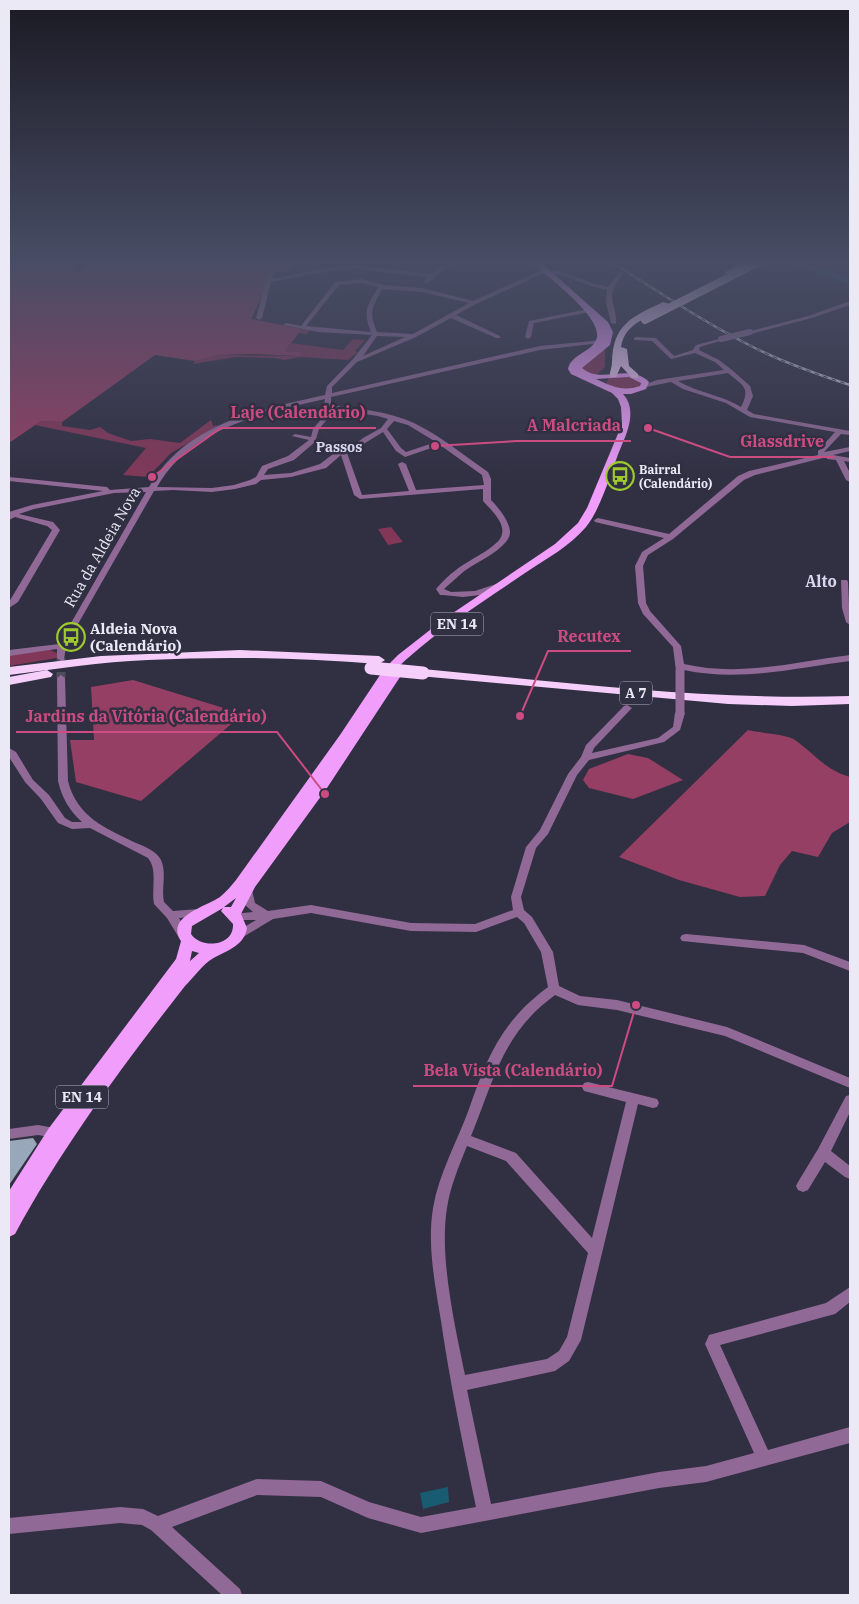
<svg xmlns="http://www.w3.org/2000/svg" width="859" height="1604" font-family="'IBM Plex Serif',serif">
<rect width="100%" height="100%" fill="#312f42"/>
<!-- green -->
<g fill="#833758">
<path d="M302 329 310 330 306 334 299 333 291 343 343 350 353 339 365 340 355 351 358 352 348 360 300 357 285 360 274 358 236 357 193 364 195 361 218 355 300 356 299 352 285 351Z"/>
<path d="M605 349V367L596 375 588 374 582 369V366Z"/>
<path d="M631 376 641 383 639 387 626 390 608 385 606 383 609 378Z"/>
<path d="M211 420 213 426 219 425 171 453 148 477 123 475 146 448 35 425 41 421 62 422V426L90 430 100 427 108 433 131 441 150 439 180 443Z"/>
<path d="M391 527 403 542 388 545 378 529Z"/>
<path d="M50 650 57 653V658L9 666V655Z"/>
</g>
<!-- forest -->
<g fill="#953f64">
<path d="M9 261H64L78 264 73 267 79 272 90 266 106 263 105 261H305L293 264 295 267 291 269V272L269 273 263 294 251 319 302 329 285 351 300 352V356L252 354 218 355 195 361 155 355 62 422 41 421 9 443Z"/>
<path d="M133 680 243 714 141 801 76 782 70 740H94L91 687Z"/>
<path d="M748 730C759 733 786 734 795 740 816 755 824 769 850 777V822L832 833 818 857 792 851 780 865 765 896 740 897 679 880 619 857Z"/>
<path d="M628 754 648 758 683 780 633 799 589 788 583 780 589 769Z"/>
</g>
<!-- water -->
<path fill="#195c72" d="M448 1487 449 1502 423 1509 420 1493Z"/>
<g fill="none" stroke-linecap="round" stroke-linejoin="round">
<!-- river -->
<path fill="#195c72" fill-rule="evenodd" d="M784 261H797L850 279V284Z"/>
</g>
<!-- building -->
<path fill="#99a7bb" d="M33 1138 37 1144 9 1185V1141Z"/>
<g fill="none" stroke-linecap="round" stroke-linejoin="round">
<!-- minor-tunnel -->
<path stroke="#4d4b5d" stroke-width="9" stroke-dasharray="9 5" stroke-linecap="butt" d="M61 658V678"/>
<!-- minor -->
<g fill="#916996" fill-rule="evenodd">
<path d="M626 261H635L631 265Z"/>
<path d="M447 262 452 263 427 284 424 282 427 277 356 269 330 271 271 282 262 318 259 320 256 318 269 272 274 273 272 279 330 267 356 265 430 274Z"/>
<path d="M544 269 564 272 595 284 608 287 619 272H623L624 273C602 299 617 299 616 324L611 323 606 302 607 290 591 286 561 275 544 273 476 304 456 315 500 336V338H496L451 318 416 337 357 362 332 387V393L540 346 603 340V342L601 343 540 350 331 397V405C358 409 388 411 414 423 441 436 463 455 488 472L491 479V500C498 507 514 526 509 537 501 553 475 562 462 573 456 578 450 584 444 589L451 592 475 591 502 582H505V586L480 595 463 597 443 595H440L436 589C442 582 449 575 456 570 466 561 500 547 502 534 505 522 490 509 483 501V489L360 499 354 495 341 455 326 468 291 477 261 480 256 484 235 489 212 492 173 490 154 491 70 638 66 646 64 660 61 661 57 658V649L9 656V650L59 644 146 492 114 493 34 509 19 514 53 522 60 530 18 602 9 608V602L52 530 47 526 15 517 9 520V512L32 505 103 491 9 481V477L107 487 110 490 149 487C186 423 258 410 325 395L327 386 353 359 372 335 318 332 283 325 286 323 301 326 335 282 362 279 383 285 422 288 473 301ZM362 283 378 287C368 305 362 311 371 332L306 326 339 285ZM382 289 422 292 469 303 413 334 377 332C368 311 373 308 382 289ZM377 336H378L405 337 363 356ZM325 399 323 417 313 429 311 437 295 434 292 436 309 440 288 456 262 466 256 477 250 480 234 485 212 488 157 487C191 427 263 413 325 399ZM330 409 378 416 388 419 381 428 363 438 353 446 337 451 320 464 291 473 264 475 268 469 294 460 315 442 319 429 329 417ZM394 421 408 425 436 442 406 452 401 448 387 429ZM383 432 396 451 405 457 440 445 482 475 484 485 416 490 406 464 402 462 398 464 409 491 362 495 347 453 357 448Z"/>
<path d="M850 301V305L812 318 750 334 747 332 808 316Z"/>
<path d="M588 309 591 311 590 312 534 323 531 337 528 339 525 337 529 321Z"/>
<path d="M636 337 656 338 674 356 693 350 696 345 723 338V340L700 347 699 350 719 360 732 370 750 386 753 396 747 410 754 414 850 431V435L841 434 824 452 850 447V451L833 455 850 458V462L844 461 850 473V482L846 480 836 460 827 459V457L755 475 744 480 673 539 648 555 643 566 646 603 650 611 681 646 684 664C739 677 795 662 850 655V661C796 668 739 682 684 670L683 673 680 674 676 671 673 647 643 614 638 603 635 566 642 552 664 538 595 522 594 520 598 518 669 534 738 476 749 471 818 455V451L835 432 750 417 726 403 683 389 671 382 641 388V386L657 380 724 370 715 362 695 353 671 359 652 341 634 340V338ZM728 373C743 386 751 387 741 407 722 395 698 393 678 381Z"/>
<path d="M841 580H847L848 582 850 625 846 622 842 608Z"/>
<path d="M61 675 65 678 68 781C77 817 105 828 136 843 146 847 156 851 161 860 167 873 161 889 164 902L173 911 199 909 203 910 204 913 203 916 179 918 191 938 189 941H181L167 918 154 904C151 890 158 870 148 858L90 828 72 829 58 823 41 799 25 782 9 757V748L16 752 33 780 49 795 65 818 72 822H82C69 810 62 798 58 781L57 678Z"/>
<path d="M627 705 632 708 630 710 594 748 592 753 658 738 673 727 675 713 680 710 685 713 680 730 664 742 589 760 577 775 548 834 536 848 521 897 524 910 532 917 553 952 559 986 580 996 617 1000 727 1027 850 1078V1088L725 1036 617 1010 578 1005 555 995C502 1034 495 1078 471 1136L516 1153 592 1238 626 1102 588 1092 584 1091 582 1087 584 1083 588 1082 653 1098 657 1099 659 1103 657 1107 653 1108 638 1104 581 1340 569 1361 555 1371 467 1390 491 1504 659 1472 706 1466 754 1453 705 1344 709 1335 826 1303 850 1287V1302L835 1314 720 1345 768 1450 850 1427V1443L706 1482 659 1488 421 1533 368 1518 321 1497 257 1495 172 1527 240 1589 242 1595H222L151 1530 142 1525 120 1523 9 1534V1518L120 1507 143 1509 158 1516 257 1479 321 1481 369 1502 421 1517 476 1507C463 1445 450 1383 441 1321 435 1284 427 1245 433 1208 439 1173 457 1142 469 1109 487 1057 502 1021 548 987L541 952 524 923 517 917 476 932 411 931 311 913 273 919 238 940 234 939 232 936 234 933 256 920H233L232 917 233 914 253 912 245 905 242 889 243 886H251L255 903 268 911 311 905 411 923 475 924 513 910 511 897 526 847 540 830 568 774 581 757 586 745 624 706ZM467 1146 506 1161 588 1253 567 1337 559 1351 547 1359 465 1375C455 1326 439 1257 447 1208 450 1187 459 1166 467 1146Z"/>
<path d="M686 934 804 945 850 962V971L803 953 682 941 680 938 682 935Z"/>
<path d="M850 1095V1112L831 1151 850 1166V1179L845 1177 825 1162 808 1190 803 1192 798 1190 796 1186 798 1182 818 1149 846 1096Z"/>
<path d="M38 1125 60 1129 61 1133 60 1137 55 1138 38 1135 9 1139V1129Z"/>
</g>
<!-- major -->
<path fill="#f09dfb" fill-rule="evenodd" d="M531 261H539L608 322 613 332 610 345 582 368C601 385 630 362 649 382L646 389 631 394H623C637 409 628 431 621 447 611 471 602 507 586 527 570 546 546 559 525 573 480 604 431 634 392 673L400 677 327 788 255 887 241 914 247 928C244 948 223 951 209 961 200 968 193 978 185 986 124 1064 62 1147 15 1234L9 1237V1191L49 1128 176 959 181 941C165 917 205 907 220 897 226 892 231 886 236 880L340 735 384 669 398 655 444 619 555 544 578 523 587 508 622 424 621 407 618 399 612 393 571 374 568 369C571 355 588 353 595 342 610 321 545 276 531 261ZM629 377 641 383 640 386C623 392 611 386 596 379ZM236 898 231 907H224ZM223 908 221 911 233 924C234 947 201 949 191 934L192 926ZM192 951 199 953 189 962 190 961Z"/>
<!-- highway -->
<g fill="#f5cefa" fill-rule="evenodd">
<path d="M744 261H754L731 275 724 273Z"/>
<path d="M663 302 670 304C653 318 625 320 621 347L627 349 629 366 638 374V378H632L621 366 616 377H610C609 373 612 368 612 362 613 324 632 317 663 302Z"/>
<path d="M240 650 379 656 385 660 379 664C302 658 225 656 148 660 101 662 55 669 9 675V667L101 656Z"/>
<path d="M423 669C565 682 707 701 850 696V704L792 706 728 704 419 676 417 673 419 670Z"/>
<path d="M47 670 53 674 51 677 9 685V677Z"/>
</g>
<defs>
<path id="rail" d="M610 261C656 290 702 321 751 346 782 362 816 374 850 385"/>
</defs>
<!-- rail casing -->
<use href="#rail" stroke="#bebdca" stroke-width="2.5"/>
<!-- rail -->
<use href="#rail" stroke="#312f42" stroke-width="1" stroke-dasharray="4.5" stroke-linecap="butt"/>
<!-- minor-bridge-far1 -->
<path stroke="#916996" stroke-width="6" d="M721 339 750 332"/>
<!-- minor-bridge -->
<path stroke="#916996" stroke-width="9" d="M680 671V713"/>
<!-- highway-bridge-far1 -->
<path stroke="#f5cefa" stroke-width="8" d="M645 320 761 261"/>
<!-- highway-bridge -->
<path stroke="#f5cefa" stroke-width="13" d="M371 668 423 673"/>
</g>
<!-- sky -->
<linearGradient id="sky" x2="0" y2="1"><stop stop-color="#1b1a24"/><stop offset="0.54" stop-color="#484d65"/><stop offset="1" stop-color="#484d65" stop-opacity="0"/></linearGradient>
<rect width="859" height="486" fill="url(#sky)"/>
<!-- icons -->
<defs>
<symbol id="bus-ring" viewBox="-11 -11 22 22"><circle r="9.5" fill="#312f42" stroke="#9fca2e" stroke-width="1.5"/><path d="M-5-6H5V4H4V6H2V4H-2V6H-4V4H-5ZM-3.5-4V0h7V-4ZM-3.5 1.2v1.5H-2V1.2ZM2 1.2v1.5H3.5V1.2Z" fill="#9fca2e"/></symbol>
</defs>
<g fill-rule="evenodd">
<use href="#bus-ring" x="604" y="460" width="32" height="32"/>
<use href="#bus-ring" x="55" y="621" width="32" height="32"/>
</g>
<g text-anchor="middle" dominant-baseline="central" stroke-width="5" stroke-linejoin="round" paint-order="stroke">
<!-- far-poi labels -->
<g font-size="12" font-weight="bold" fill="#eae9f5" stroke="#312f42" text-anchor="start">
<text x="639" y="469">Bairral<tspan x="639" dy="14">(Calendário)</tspan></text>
</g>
<!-- far-neighbourhood labels -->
<g font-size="14" font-weight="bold" fill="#d9d7ef" stroke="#312f42">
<text x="339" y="447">Passos</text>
</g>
<!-- shield labels -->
<g fill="#312f42" stroke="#b2b1bf" stroke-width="1">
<rect x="431" y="612.5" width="52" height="23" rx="4"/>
<rect x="620" y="681.5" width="32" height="23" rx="4"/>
<rect x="56" y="1085.5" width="52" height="23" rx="4"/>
</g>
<g font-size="14" font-weight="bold" fill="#eae9f5">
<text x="457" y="624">EN 14</text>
<text x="636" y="693">A 7</text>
<text x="82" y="1097">EN 14</text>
</g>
<!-- street labels -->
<g font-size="15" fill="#eae9f5" stroke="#312f42">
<text transform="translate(102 547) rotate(-60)">Rua da Aldeia Nova</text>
</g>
<!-- poi labels -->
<g font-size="15" font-weight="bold" fill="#eae9f5" stroke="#312f42" text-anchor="start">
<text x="90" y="628">Aldeia Nova<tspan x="90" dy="17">(Calendário)</tspan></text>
</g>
<!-- neighbourhood labels -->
<g font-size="16" font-weight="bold" fill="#d9d7ef" stroke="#312f42">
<text x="821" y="581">Alto</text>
</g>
</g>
<!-- callouts -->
<path fill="none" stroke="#cc4c82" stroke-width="2" d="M152 477L221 428H376M435 446L517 441H631M648 428L730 457H834M520 716L548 651H631M325 794L277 732H16M636 1005L612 1086H413"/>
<g fill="#cc4c82" stroke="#312f42" stroke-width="2">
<circle cx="152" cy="477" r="5"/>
<circle cx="435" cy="446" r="5"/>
<circle cx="648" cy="428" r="5"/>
<circle cx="520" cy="716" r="5"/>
<circle cx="325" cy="794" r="5"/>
<circle cx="636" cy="1005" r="5"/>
</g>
<g font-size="16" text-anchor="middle" font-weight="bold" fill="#cc4c82" stroke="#312f42" stroke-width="5" stroke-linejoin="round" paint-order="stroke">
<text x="298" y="418">Laje (Calendário)</text>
<text x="574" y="431">A Malcriada</text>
<text x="782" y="447">Glassdrive</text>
<text x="589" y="642">Recutex</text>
<text x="146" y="722">Jardins da Vitória (Calendário)</text>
<text x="513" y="1076">Bela Vista (Calendário)</text>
</g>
<!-- border -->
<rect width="859" height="1604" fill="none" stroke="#eae9f5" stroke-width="20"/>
</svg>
